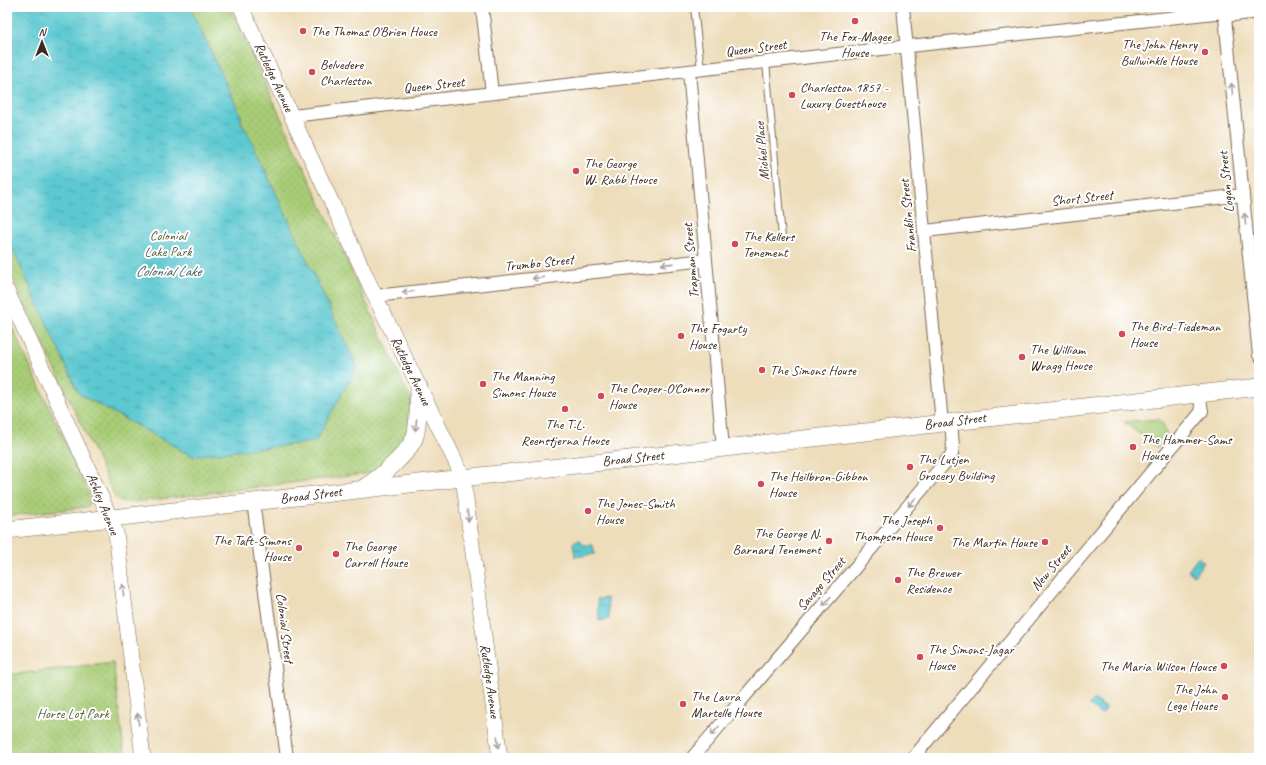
<svg xmlns="http://www.w3.org/2000/svg" width="1266" height="765" font-family="Caveat,sans-serif">
<defs>
<pattern id="park-dots" width="8" height="8" patternUnits="userSpaceOnUse"><rect width="8" height="8" fill="#a7cc76"/><path d="M2 2h.1M6 6h.1" fill="none" stroke="#91af66" stroke-width="1.8" stroke-linecap="round"/></pattern>
<pattern id="water-ripples" width="26" height="14" patternUnits="userSpaceOnUse"><rect width="26" height="14" fill="#5bc8d0"/><path d="M2 4q2-2 4 0t4 0M15 11q2-2 4 0t4 0" fill="none" stroke="#4ca3a8"/></pattern>
</defs>
<rect width="100%" height="100%" fill="#fff"/>
<filter id="ink" filterUnits="userSpaceOnUse"><feTurbulence type="fractalNoise" baseFrequency=".025" numOctaves="2"/><feDisplacementMap in="SourceGraphic" scale="8" xChannelSelector="R" yChannelSelector="G"/><feConvolveMatrix kernelMatrix="1 2 1 2 8 2 1 2 1" color-interpolation-filters="sRGB"/></filter>
<filter id="wash" filterUnits="userSpaceOnUse"><feTurbulence type="fractalNoise" baseFrequency=".012" numOctaves="4" result="noise"/><feDisplacementMap in="SourceGraphic" scale="16" xChannelSelector="R" yChannelSelector="G"/><feGaussianBlur stdDeviation="0.9" result="paint"/><feColorMatrix in="noise" values="0 0 0 0 0 0 0 0 0 0 0 0 0 0 0 0 0 1.4 0 .05"/><feComposite in="paint" operator="in"/></filter>
<g filter="url(#wash)">
<rect width="100%" height="100%" fill="#edb"/>
<!-- grass -->
<path fill="#a7cc76" stroke="#717b4a" d="M1159 419 1164 426 1167 435 1157 448 1124 422Z"/>
<!-- park -->
<g fill="url(#park-dots)" stroke="#717b4a">
<path d="M7 7H230L411 400 409 432 394 455 376 472 364 474 144 501C134 501 122 505 115 497L7 266Z"/>
<path d="M7 316 89 494 91 503 87 507 7 516Z"/>
<path d="M113 662 125 758H7V675Z"/>
</g>
<!-- water -->
<g fill="url(#water-ripples)" stroke="#4b7977">
<path d="M7 7H190L242 118 240 119 244 129H246L357 367 315 442 192 456 79 394 7 237Z"/>
<path d="M580 540 583 545H593L595 554 575 557 573 543 575 541Z"/>
<path d="M1198 557 1204 562 1194 575 1188 571Z"/>
<path d="M607 598 609 619 599 621 597 599Z"/>
<path d="M1094 699 1106 709 1101 715 1089 705Z"/>
</g>
</g>
<g filter="url(#ink)">
<g fill="none" stroke-linecap="round" stroke-linejoin="round">
<defs>
<g id="service">
<path d="M694 7 701 70"/>
<path d="M766 62 782 237"/>
</g>
<g id="minor">
<path d="M482 7 492 93"/>
<path d="M903 7 942 423"/>
<path d="M1224 7 1259 355"/>
<path d="M1225 16 1259 12"/>
<path d="M689 72 723 448"/>
<path d="M292 116C603 81 913 44 1224 12"/>
<path d="M925 231 1243 195"/>
<path d="M375 296 706 260"/>
<path d="M253 501 287 758"/>
<path d="M692 758 943 465 952 454 953 446 951 422"/>
<path d="M913 758 1202 411 1199 394"/>
</g>
<g id="tertiary">
<path d="M241 7 375 296 463 477 500 758"/>
<path d="M7 291 101 497 116 533 143 758"/>
</g>
<g id="secondary">
<path d="M365 487C380 478 410 452 415 436 419 423 418 401 419 387"/>
<path d="M7 530 1259 387"/>
</g>
</defs>
<!-- service casing -->
<use href="#service" stroke="#7a6955" stroke-width="8"/>
<!-- minor casing -->
<use href="#minor" stroke="#7a6955" stroke-width="14"/>
<!-- tertiary casing -->
<use href="#tertiary" stroke="#7a6955" stroke-width="16"/>
<!-- secondary casing -->
<use href="#secondary" stroke="#7a6955" stroke-width="18"/>
<!-- service -->
<use href="#service" stroke="#fff" stroke-width="6"/>
<!-- minor -->
<use href="#minor" stroke="#fff" stroke-width="12"/>
<!-- tertiary -->
<use href="#tertiary" stroke="#fff" stroke-width="15"/>
<!-- secondary -->
<use href="#secondary" stroke="#fff" stroke-width="17"/>
</g>
<!-- one-way arrows -->
<defs><path id="oneway-shaft" d="M-6 0H5M1.5-3L5.5 0L1.5 3" fill="none" stroke-width="1.6" stroke-linecap="round" stroke-linejoin="round"/></defs>
<g stroke="#a79f9a">
<use href="#oneway-shaft" transform="translate(1232 89) rotate(-96)"/>
<use href="#oneway-shaft" transform="translate(1245 219) rotate(-96)"/>
<use href="#oneway-shaft" transform="translate(667 264) rotate(174)"/>
<use href="#oneway-shaft" transform="translate(538 278) rotate(174)"/>
<use href="#oneway-shaft" transform="translate(408 292) rotate(174)"/>
<use href="#oneway-shaft" transform="translate(416 425) rotate(96)"/>
<use href="#oneway-shaft" transform="translate(912 502) rotate(131)"/>
<use href="#oneway-shaft" transform="translate(468 516) rotate(82)"/>
<use href="#oneway-shaft" transform="translate(123 590) rotate(-96)"/>
<use href="#oneway-shaft" transform="translate(827 601) rotate(130)"/>
<use href="#oneway-shaft" transform="translate(138 719) rotate(-97)"/>
<use href="#oneway-shaft" transform="translate(715 731) rotate(131)"/>
<use href="#oneway-shaft" transform="translate(498 742) rotate(83)"/>
</g>
</g>
<!-- markers -->
<g fill="#d1495b" stroke="#fff" stroke-width="1.5">
<circle cx="855" cy="21" r="4"/>
<circle cx="303" cy="31" r="4"/>
<circle cx="1205" cy="52" r="4"/>
<circle cx="312" cy="72" r="4"/>
<circle cx="792" cy="95" r="4"/>
<circle cx="576" cy="171" r="4"/>
<circle cx="735" cy="244" r="4"/>
<circle cx="1122" cy="334" r="4"/>
<circle cx="681" cy="336" r="4"/>
<circle cx="1022" cy="357" r="4"/>
<circle cx="762" cy="370" r="4"/>
<circle cx="483" cy="384" r="4"/>
<circle cx="601" cy="396" r="4"/>
<circle cx="565" cy="409" r="4"/>
<circle cx="1133" cy="447" r="4"/>
<circle cx="910" cy="467" r="4"/>
<circle cx="761" cy="484" r="4"/>
<circle cx="588" cy="511" r="4"/>
<circle cx="940" cy="528" r="4"/>
<circle cx="829" cy="541" r="4"/>
<circle cx="1045" cy="542" r="4"/>
<circle cx="299" cy="548" r="4"/>
<circle cx="336" cy="554" r="4"/>
<circle cx="898" cy="580" r="4"/>
<circle cx="920" cy="657" r="4"/>
<circle cx="1224" cy="666" r="4"/>
<circle cx="1225" cy="697" r="4"/>
<circle cx="683" cy="704" r="4"/>
</g>
<g text-anchor="middle" dominant-baseline="central" stroke-width="4" stroke-linejoin="round" paint-order="stroke">
<!-- poi labels -->
<g font-size="14" fill="#3b2a1e" stroke="#fff" text-anchor="start">
<text x="311" y="31">The Thomas O'Brien House</text>
<text x="855" y="36" text-anchor="middle">The Fox-Magee<tspan x="855" dy="16">House</tspan></text>
<text x="1197" y="44" text-anchor="end">The John Henry<tspan x="1197" dy="16">Bullwinkle House</tspan></text>
<text x="320" y="64">Belvedere<tspan x="320" dy="16">Charleston</tspan></text>
<text x="800" y="87">Charleston 1857 -<tspan x="800" dy="16">Luxury Guesthouse</tspan></text>
<text x="584" y="163">The George<tspan x="584" dy="16">W. Rabb House</tspan></text>
<text x="743" y="236">The Kellers<tspan x="743" dy="16">Tenement</tspan></text>
<text x="1130" y="326">The Bird-Tiedeman<tspan x="1130" dy="16">House</tspan></text>
<text x="689" y="328">The Fogarty<tspan x="689" dy="16">House</tspan></text>
<text x="1030" y="349">The William<tspan x="1030" dy="16">Wragg House</tspan></text>
<text x="770" y="370">The Simons House</text>
<text x="491" y="376">The Manning<tspan x="491" dy="16">Simons House</tspan></text>
<text x="609" y="388">The Cooper-O'Connor<tspan x="609" dy="16">House</tspan></text>
<text x="565" y="424" text-anchor="middle">The T.L.<tspan x="565" dy="16">Reenstjerna House</tspan></text>
<text x="1141" y="439">The Hammer-Sams<tspan x="1141" dy="16">House</tspan></text>
<text x="918" y="459">The Lutjen<tspan x="918" dy="16">Grocery Building</tspan></text>
<text x="769" y="476">The Heilbron-Gibbon<tspan x="769" dy="16">House</tspan></text>
<text x="596" y="503">The Jones-Smith<tspan x="596" dy="16">House</tspan></text>
<text x="932" y="520" text-anchor="end">The Joseph<tspan x="932" dy="16">Thompson House</tspan></text>
<text x="821" y="533" text-anchor="end">The George N.<tspan x="821" dy="16">Barnard Tenement</tspan></text>
<text x="291" y="540" text-anchor="end">The Taft-Simons<tspan x="291" dy="16">House</tspan></text>
<text x="1037" y="542" text-anchor="end">The Martin House</text>
<text x="344" y="546">The George<tspan x="344" dy="16">Carroll House</tspan></text>
<text x="906" y="572">The Brewer<tspan x="906" dy="16">Residence</tspan></text>
<text x="928" y="649">The Simons-Jagar<tspan x="928" dy="16">House</tspan></text>
<text x="1216" y="666" text-anchor="end">The Maria Wilson House</text>
<text x="1217" y="689" text-anchor="end">The John<tspan x="1217" dy="16">Lege House</tspan></text>
<text x="691" y="696">The Laura<tspan x="691" dy="16">Martelle House</tspan></text>
</g>
<!-- street labels -->
<g font-size="14" fill="#3b2a1e" stroke="#fff">
<text transform="translate(756 48) rotate(-7)">Queen Street</text>
<text transform="translate(274 77) rotate(65)">Rutledge Avenue</text>
<text transform="translate(434 85) rotate(-6)">Queen Street</text>
<text transform="translate(762 151) rotate(-95)">Michel Place</text>
<text transform="translate(1226 182) rotate(-96)">Logan Street</text>
<text transform="translate(1082 198) rotate(-6)">Short Street</text>
<text transform="translate(908 216) rotate(-96)">Franklin Street</text>
<text transform="translate(691 261) rotate(-95)">Trapman Street</text>
<text transform="translate(539 263) rotate(-6)">Trumbo Street</text>
<text transform="translate(411 371) rotate(64)">Rutledge Avenue</text>
<text transform="translate(955 421) rotate(-7)">Broad Street</text>
<text transform="translate(633 458) rotate(-6)">Broad Street</text>
<text transform="translate(311 495) rotate(-7)">Broad Street</text>
<text transform="translate(103 504) rotate(68)">Ashley Avenue</text>
<text transform="translate(1051 568) rotate(-50)">New Street</text>
<text transform="translate(821 584) rotate(-49)">Savage Street</text>
<text transform="translate(285 628) rotate(83)">Colonial Street</text>
<text transform="translate(490 681) rotate(82)">Rutledge Avenue</text>
</g>
<!-- park labels -->
<g font-size="14" fill="#5b5b38" stroke="#fff">
<text x="168" y="235">Colonial<tspan x="168" dy="16">Lake Park</tspan></text>
<text x="73" y="713">Horse Lot Park</text>
</g>
<!-- water labels -->
<g font-size="15" font-style="italic" fill="#46615c" stroke="#fff">
<text x="168" y="271">Colonial Lake</text>
</g>
</g>
<!-- margin -->
<rect width="1266" height="765" fill="none" stroke="#fff" stroke-width="24"/>
<!-- north arrow -->
<g transform="translate(42 42)" stroke="#ffffff" stroke-width="3" paint-order="stroke">
<path d="M0-3L7 15L0 10L-7 15Z" fill="#3b2a1e"/>
<text y="-6" font-size="11" font-weight="bold" text-anchor="middle" fill="#3b2a1e">N</text>
</g>
</svg>
